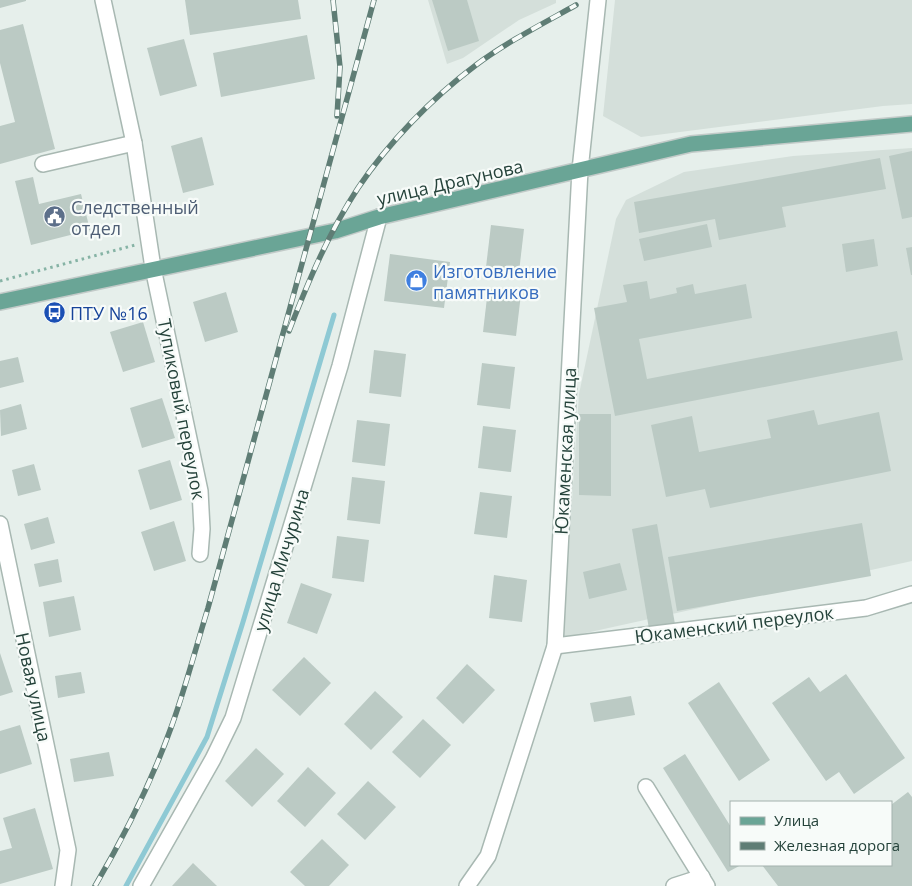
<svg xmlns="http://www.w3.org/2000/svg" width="912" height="886" font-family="'Open Sans',sans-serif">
<rect width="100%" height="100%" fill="#e6efeb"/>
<!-- built -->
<g fill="#d4dfda">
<path d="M428 0H556V3L519 20 463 58 447 64Z"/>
<path d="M615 0H912V104L883 106 641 137 603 116Z"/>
<path d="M912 148V561L563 638 579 394 616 219 626 200 684 172 793 156Z"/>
</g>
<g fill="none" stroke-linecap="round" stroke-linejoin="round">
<!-- stream -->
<path stroke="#8ec9d4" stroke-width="5" d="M126 886 207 737 243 622 334 315"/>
</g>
<!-- building -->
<g fill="#bbcac4">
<path d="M0 0H26V1L0 8Z"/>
<path d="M185 0H298L301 19 190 35Z"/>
<path d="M432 0H467L479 41 448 51Z"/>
<path d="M23 24 55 149 0 164V126L15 122 0 63V30Z"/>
<path d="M307 35 315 79 221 97 213 53Z"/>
<path d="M184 39 197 86 160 96 147 48Z"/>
<path d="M202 137 214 185 183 193 171 146Z"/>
<path d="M912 151V217L902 219 889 156Z"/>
<path d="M880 158 886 189 782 207 786 227 719 240 715 219 639 233 634 202Z"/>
<path d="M33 177 39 204 81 194 90 230 31 245 15 181Z"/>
<path d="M707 224 712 247 644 261 639 239Z"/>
<path d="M491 225 524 229 519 272 486 267Z"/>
<path d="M874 239 878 266 846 272 842 244Z"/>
<path d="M912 247V275H911L906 248Z"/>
<path d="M390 254 450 262 444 308 384 301Z"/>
<path d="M647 281 650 299 677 293 676 288 693 284 695 294 746 284 752 318 639 339 647 379 897 331 903 360 615 416 594 308 627 302 623 285Z"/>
<path d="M488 289 521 294 516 336 483 332Z"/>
<path d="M226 292 238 332 205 342 193 302Z"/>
<path d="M143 322 155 362 123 372 110 332Z"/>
<path d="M374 350 406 354 401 397 369 393Z"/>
<path d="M18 357 24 382 0 388V361Z"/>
<path d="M482 363 515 367 510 409 477 405Z"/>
<path d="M162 398 175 438 142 448 130 408Z"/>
<path d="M21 404 27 429 1 436 0 410Z"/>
<path d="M814 410 818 425 879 412 891 471 710 508 705 489 666 497 651 425 692 416 699 452 771 438 767 420Z"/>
<path d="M579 414H611V496L579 495Z"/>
<path d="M357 420 390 424 385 466 352 462Z"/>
<path d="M483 426 516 430 511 472 478 468Z"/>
<path d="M170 460 182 500 150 510 138 470Z"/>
<path d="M34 464 41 490 18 496 12 470Z"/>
<path d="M352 477 385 481 380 524 347 520Z"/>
<path d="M480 492 512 496 507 538 474 534Z"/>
<path d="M48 517 55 543 31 550 24 524Z"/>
<path d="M174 521 186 561 154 571 141 532Z"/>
<path d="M862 523 871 576 677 611 668 557Z"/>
<path d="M657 524 675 624 649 629 632 529Z"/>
<path d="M337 536 369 540 364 582 332 578Z"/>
<path d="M58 559 62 582 39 587 34 564Z"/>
<path d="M620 563 627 590 589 599 583 572Z"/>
<path d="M494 575 527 580 522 622 489 618Z"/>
<path d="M301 583 332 594 317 634 287 623Z"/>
<path d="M74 596 81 630 49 637 43 602Z"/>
<path d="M0 653 13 692 0 696Z"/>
<path d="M304 657 331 683 300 716 272 690Z"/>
<path d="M467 664 495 690 463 724 436 698Z"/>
<path d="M81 672 85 693 58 698 55 676Z"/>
<path d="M846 674 905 758 854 794 839 772 826 781 772 703 809 677 820 692Z"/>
<path d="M719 682 770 760 739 781 688 703Z"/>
<path d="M375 691 403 717 371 750 344 724Z"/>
<path d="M631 696 635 715 594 722 590 703Z"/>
<path d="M423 719 451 745 420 778 392 752Z"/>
<path d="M20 725 32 764 0 774V731Z"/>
<path d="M256 748 284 774 252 807 225 781Z"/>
<path d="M109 752 114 776 74 782 70 759Z"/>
<path d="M685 754 731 827V865H741L728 872 663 768Z"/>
<path d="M308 767 336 793 305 827 277 801Z"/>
<path d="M368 781 396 807 365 840 337 814Z"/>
<path d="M908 792 912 797V886H778L762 865H891V805Z"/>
<path d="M35 808 53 869 0 884V851L12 848 3 818Z"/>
<path d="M322 839 349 865 329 886H305L290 872Z"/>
<path d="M193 863 217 886H172Z"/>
</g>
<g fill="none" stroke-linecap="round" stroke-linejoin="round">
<defs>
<g id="minor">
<path d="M103 0 134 143 153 268 200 491 202 529 200 554"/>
<path d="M43 164 134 143"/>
<path d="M0 524 68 850 63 886"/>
<path d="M555 646 866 608 912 594"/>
<path d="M646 787 707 886"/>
<path d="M141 886 213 759 233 718 340 366 379 217"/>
<path d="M467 886 488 856 555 646 580 170 598 0"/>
<path d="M674 886 702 877"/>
</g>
<path id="major" d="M0 302 335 231 379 217 691 144 912 124"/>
</defs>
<!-- minor casing -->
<use href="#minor" stroke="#a8b8b2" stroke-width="18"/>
<!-- major casing -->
<use href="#major" stroke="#c2cac8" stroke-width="18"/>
<!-- path -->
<path stroke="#86b3a5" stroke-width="3" stroke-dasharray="2.5 4" stroke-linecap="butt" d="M0 281 135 245"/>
<!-- minor -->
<use href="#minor" stroke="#fff" stroke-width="15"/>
<!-- major -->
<use href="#major" stroke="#6aa596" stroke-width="15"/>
<defs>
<g id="rail">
<path d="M333 0 340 67 337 116"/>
<path d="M289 331C308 282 329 232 358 188 388 143 432 98 476 65 507 42 542 24 576 5"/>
<path d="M95 886C125 835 152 781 172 725 186 686 196 647 208 608L374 0"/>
</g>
</defs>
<!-- rail casing -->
<use href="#rail" stroke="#5f7d75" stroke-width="5.5"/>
<!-- rail -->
<use href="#rail" stroke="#f7fbf9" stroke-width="4" stroke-dasharray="11" stroke-linecap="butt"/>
</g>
<!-- icons -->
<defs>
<symbol id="civic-disc" viewBox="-11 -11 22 22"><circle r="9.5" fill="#5c6f8a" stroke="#f7fbf9"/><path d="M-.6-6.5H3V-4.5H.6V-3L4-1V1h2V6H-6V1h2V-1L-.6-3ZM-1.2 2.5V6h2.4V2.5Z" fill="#fff"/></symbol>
<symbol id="shop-disc" viewBox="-11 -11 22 22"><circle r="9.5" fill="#3f7fe0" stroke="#f7fbf9"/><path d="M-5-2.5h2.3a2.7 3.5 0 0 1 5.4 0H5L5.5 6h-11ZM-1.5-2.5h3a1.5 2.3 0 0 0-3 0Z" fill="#fff"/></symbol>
<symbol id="bus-disc" viewBox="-11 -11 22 22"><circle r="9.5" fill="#1a4fb4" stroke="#f7fbf9"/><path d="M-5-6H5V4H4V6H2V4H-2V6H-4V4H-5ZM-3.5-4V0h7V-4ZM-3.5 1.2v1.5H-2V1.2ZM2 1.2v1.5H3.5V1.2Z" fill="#fff"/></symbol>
</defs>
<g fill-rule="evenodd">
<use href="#civic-disc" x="42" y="204" width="25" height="25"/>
<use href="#shop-disc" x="404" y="268" width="25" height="25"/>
<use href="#bus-disc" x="42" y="300" width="25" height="25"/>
</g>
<g text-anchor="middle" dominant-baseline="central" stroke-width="4.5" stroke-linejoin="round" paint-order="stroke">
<!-- street labels -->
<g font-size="18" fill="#24423a" stroke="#f7fbf9">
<text transform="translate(450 182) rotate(-13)">улица Драгунова</text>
<text transform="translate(182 409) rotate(79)">Тупиковый переулок</text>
<text transform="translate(565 451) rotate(-87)">Юкаменская улица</text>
<text transform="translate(281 560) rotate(-73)">улица Мичурина</text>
<text transform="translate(734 624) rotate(-7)">Юкаменский переулок</text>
<text transform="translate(34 687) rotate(78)">Новая улица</text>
</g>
<!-- service labels -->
<g font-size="18" fill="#4e5e75" stroke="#f7fbf9" text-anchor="start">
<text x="71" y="207">Следственный<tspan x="71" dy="21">отдел</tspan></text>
</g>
<!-- shop labels -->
<g font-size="18" fill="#366cbe" stroke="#f7fbf9" text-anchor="start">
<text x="433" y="271">Изготовление<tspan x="433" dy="21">памятников</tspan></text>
</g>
<!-- transit labels -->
<g font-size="18" fill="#164399" stroke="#f7fbf9" text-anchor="start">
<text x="70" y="313">ПТУ №16</text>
</g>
</g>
<!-- legend -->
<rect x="730" y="801" width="162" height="65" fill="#f7fbf9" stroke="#a3b1ad"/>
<rect x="740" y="817" width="25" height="8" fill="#6aa596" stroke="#a3b1ad"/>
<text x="774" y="826" font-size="15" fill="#24423a">Улица</text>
<rect x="740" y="842" width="25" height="8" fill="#5f7d75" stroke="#a3b1ad"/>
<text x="774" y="851" font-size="15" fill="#24423a">Железная дорога</text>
</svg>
